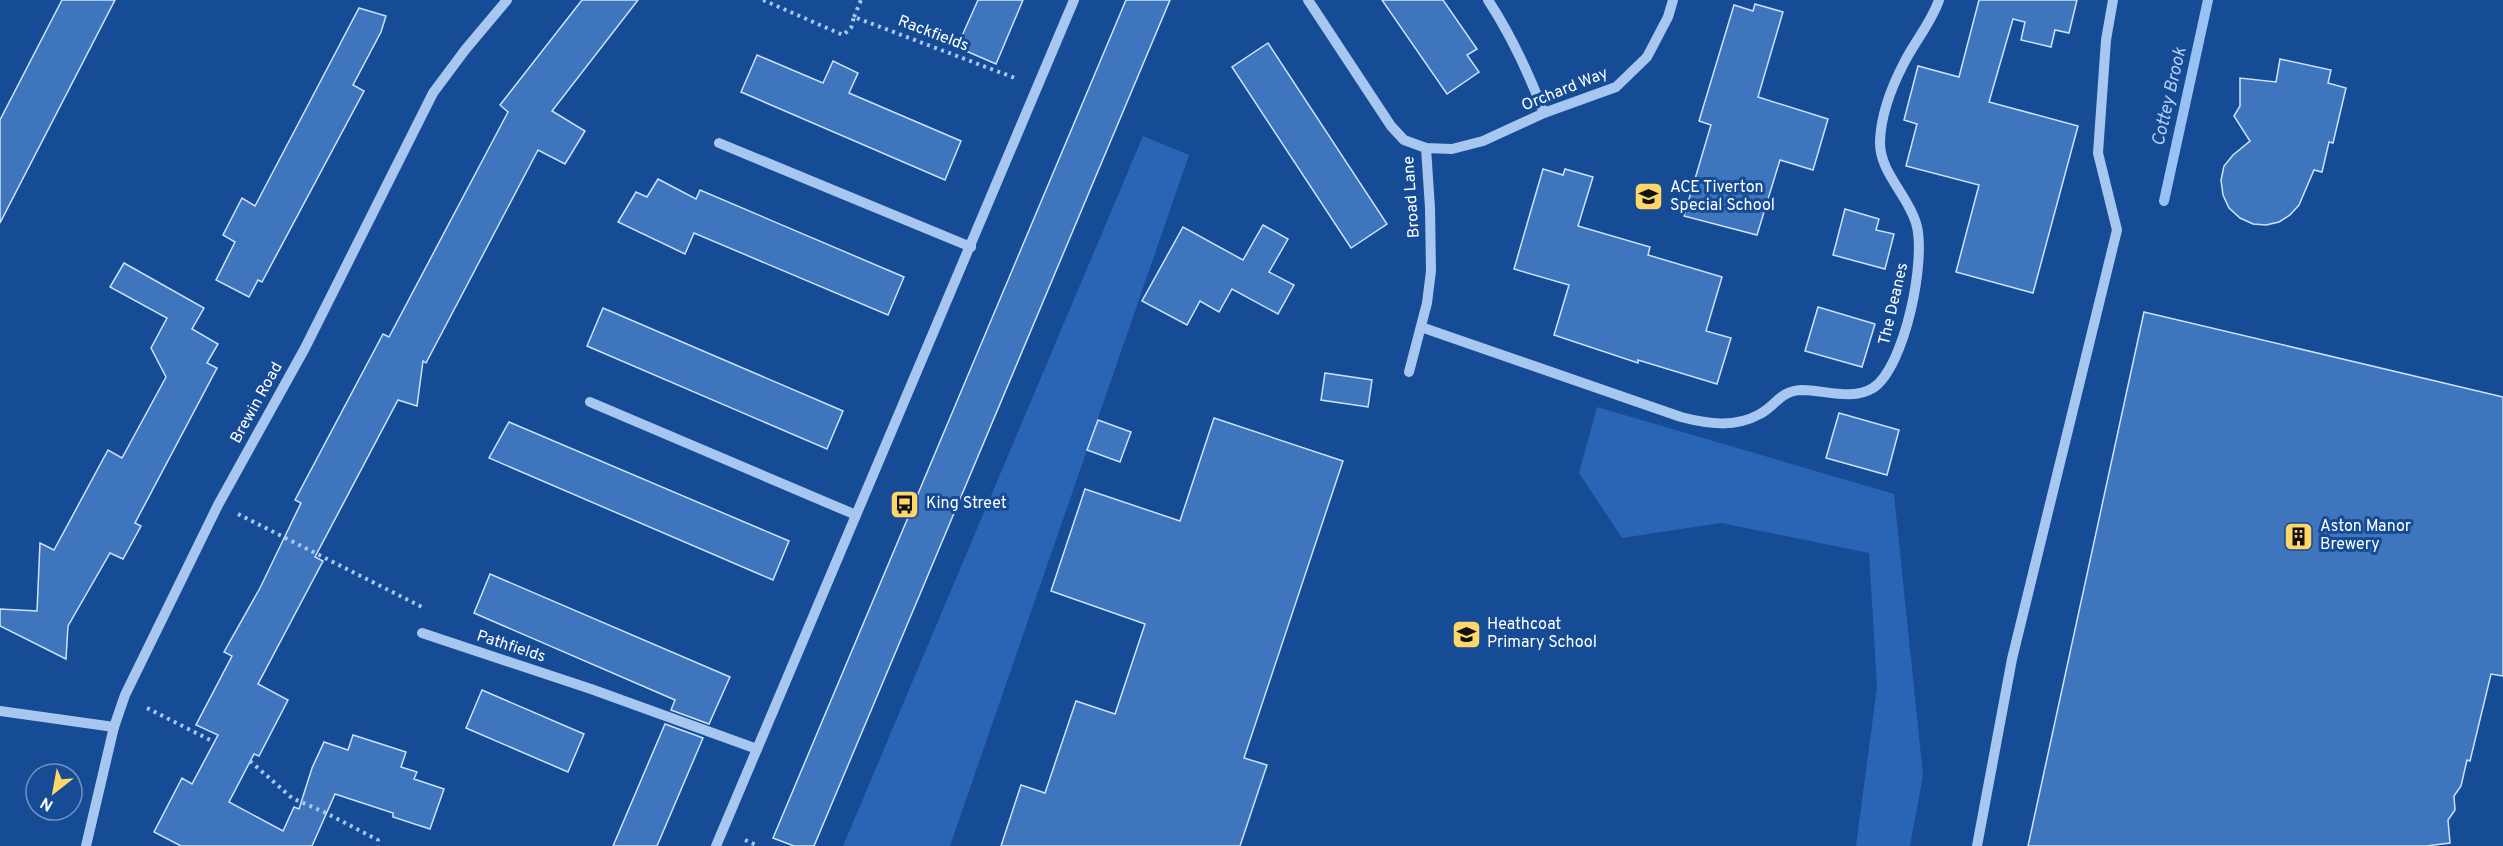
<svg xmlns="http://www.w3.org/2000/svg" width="2503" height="846" font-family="Overpass,sans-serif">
<rect width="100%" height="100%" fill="#164b95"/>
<!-- green -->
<g fill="#2965b4">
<path d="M1143 136 1189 155 950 846H843Z"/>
<path d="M1597 407 1894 494 1923 775 1910 846H1856L1877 687 1869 553 1721 523 1622 538 1579 473Z"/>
</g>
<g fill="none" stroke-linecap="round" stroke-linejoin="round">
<!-- stream -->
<path stroke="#99c2f4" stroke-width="10" d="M2164 201 2208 0"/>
</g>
<!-- building -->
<g fill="#3e75bd" stroke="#cee2fc" stroke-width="1.5">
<path d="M62 0H115L0 223V120Z"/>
<path d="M582 0H638L552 111 585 131 565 164 538 150 426 363 423 361 417 406 398 400 315 557 323 561 258 684 288 700 259 756 254 754 229 802 283 831 294 807 299 809 312 768 324 742 348 750 353 735 406 752 401 767 417 772 414 779 444 789 430 829 393 817V813L335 794 312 846H181L154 832 182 778 192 784 218 735 196 725 232 656 224 652 260 588 301 503 295 500 383 334 389 337 508 112 500 105Z"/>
<path d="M978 0H1023L996 64 957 47Z"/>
<path d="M1126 0H1170L814 846H794L773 838Z"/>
<path d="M1382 0H1443L1477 49 1467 55 1479 72 1447 94Z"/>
<path d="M1979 0H2077L2069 33 2055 30 2051 47 2021 40 2025 22 2013 19 1989 102 2078 126 2033 293 1956 272 1979 185 1906 166 1917 124 1904 120 1918 66 1959 77Z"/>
<path d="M1755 4 1783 12 1758 97 1828 119 1813 170 1780 160 1757 235 1684 216 1711 125 1699 121 1734 5 1753 11Z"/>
<path d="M359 8 386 16 381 32 353 85 364 91 262 282 258 280 249 297 216 280 235 242 223 235 242 198 255 206Z"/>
<path d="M1268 43 1387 224 1351 248 1232 67Z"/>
<path d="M757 55 823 83 833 61 858 73 849 93 961 141 945 180 741 92Z"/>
<path d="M2280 59 2331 70 2328 83 2346 88 2333 143 2329 142 2322 172 2314 170 2299 205 2290 215 2279 222 2266 225 2253 224 2240 218 2229 208 2223 195 2221 180 2224 166 2233 155 2250 141 2234 116 2240 106V78L2276 82Z"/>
<path d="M1543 169 1563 175 1565 169 1593 177 1578 226 1650 247 1648 255 1722 277 1706 331 1731 338 1717 384 1638 360V363L1554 335 1569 285 1514 269Z"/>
<path d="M658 179 696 199 700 190 904 277 888 315 694 233 685 254 618 222 636 192 647 197Z"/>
<path d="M1845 209 1879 219 1876 230 1894 234 1885 269 1833 255Z"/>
<path d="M1263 225 1288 239 1269 272 1294 285 1278 314 1232 289 1219 312 1200 301 1187 325 1142 301 1183 227 1243 260Z"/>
<path d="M124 263 204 308 192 329 218 344 207 363 217 368 135 523 141 526 123 559 110 553 68 626 66 659 0 626V609L37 611 40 543 54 550 108 450 122 458 166 377 151 348 167 318 110 287Z"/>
<path d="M1818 307 1875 324 1862 367 1805 351Z"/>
<path d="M603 308 843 411 827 449 587 346Z"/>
<path d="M2144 312 2503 397V676L2491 674 2470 761 2467 760 2461 786 2454 796 2455 810 2448 820 2450 843 2426 846H2028Z"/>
<path d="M1325 373 1372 380 1368 407 1321 400Z"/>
<path d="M1839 413 1899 430 1887 475 1826 458Z"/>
<path d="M1214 418 1343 461 1244 758 1267 765 1240 846H1001L1021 785 1045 793 1076 701 1115 714 1145 624 1051 591 1085 489 1180 521Z"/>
<path d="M1098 420 1131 432 1120 462 1087 450Z"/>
<path d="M509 422 789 541 773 580 489 458Z"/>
<path d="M490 574 730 677 709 724 671 710 675 700 474 613Z"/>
<path d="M482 690 584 734 568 772 466 728Z"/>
<path d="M665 724 703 738 657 846H613Z"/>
</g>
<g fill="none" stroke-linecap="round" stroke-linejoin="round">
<!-- path -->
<g stroke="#a7c7f1" stroke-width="4" stroke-dasharray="3 4.5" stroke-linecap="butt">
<path d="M763 0 843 35 851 28 854 17 1015 78"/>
<path d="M854 17 861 0"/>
<path d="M238 514 424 608"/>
<path d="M147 708 214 742"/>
<path d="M250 761 292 798 326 813 378 840V846"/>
<path d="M745 840 758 846"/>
</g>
<!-- minor -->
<g stroke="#a7c7f1" stroke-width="10">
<path d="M1308 0 1391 126 1404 140 1426 148 1452 149 1483 141 1544 113 1616 87 1647 57 1668 17 1673 0"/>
<path d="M1488 0C1511 35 1529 74 1544 113"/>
<path d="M719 143 971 247"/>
<path d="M1421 327 1681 417C1708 424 1735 428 1760 414 1777 405 1779 391 1802 390 1825 390 1852 401 1873 388 1905 367 1927 258 1916 223 1908 195 1879 172 1880 141 1881 115 1892 86 1904 63 1915 41 1931 23 1939 0"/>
<path d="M1409 372 1427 303 1431 271 1430 208 1426 148"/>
<path d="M590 402 856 515"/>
<path d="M422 633 591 689 757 749"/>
<path d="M0 711 114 727"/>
<path d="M86 846 114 727 125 695 218 505 305 348 433 93 465 50 507 0"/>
<path d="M716 846 1074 0"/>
<path d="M1977 846 2012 659 2117 230 2098 153 2106 40 2113 0"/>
</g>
</g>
<!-- icons -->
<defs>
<symbol id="school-square" viewBox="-11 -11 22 22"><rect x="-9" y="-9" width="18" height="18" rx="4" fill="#ffd667" stroke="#164b95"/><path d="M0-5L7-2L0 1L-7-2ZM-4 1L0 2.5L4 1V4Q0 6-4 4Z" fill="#111"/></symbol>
<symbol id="bus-square" viewBox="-11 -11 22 22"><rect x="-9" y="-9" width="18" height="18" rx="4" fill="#ffd667" stroke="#164b95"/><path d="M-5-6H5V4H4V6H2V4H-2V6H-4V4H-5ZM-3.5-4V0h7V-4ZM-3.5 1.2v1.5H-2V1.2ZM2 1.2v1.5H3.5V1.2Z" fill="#111"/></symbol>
<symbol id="building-square" viewBox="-11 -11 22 22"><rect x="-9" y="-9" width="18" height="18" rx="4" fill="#ffd667" stroke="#164b95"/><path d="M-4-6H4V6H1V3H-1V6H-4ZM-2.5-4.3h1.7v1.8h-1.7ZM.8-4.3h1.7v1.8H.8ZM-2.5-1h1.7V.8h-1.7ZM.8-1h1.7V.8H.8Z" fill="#111"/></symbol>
</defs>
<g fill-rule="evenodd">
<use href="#school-square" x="1632" y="180" width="33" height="33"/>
<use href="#bus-square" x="888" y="488" width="33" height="33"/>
<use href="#building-square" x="2282" y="520" width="33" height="33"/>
<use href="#school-square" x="1450" y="618" width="33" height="33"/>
</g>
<g text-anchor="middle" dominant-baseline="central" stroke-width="6" stroke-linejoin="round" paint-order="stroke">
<!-- street labels -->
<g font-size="16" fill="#fff" stroke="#164b95">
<text transform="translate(933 34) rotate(21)">Rackfields</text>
<text transform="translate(1565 90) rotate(-22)">Orchard Way</text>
<text transform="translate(1412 197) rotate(-94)">Broad Lane</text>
<text transform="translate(1894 304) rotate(-77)">The Deanes</text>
<text transform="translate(257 403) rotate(-61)">Brewin Road</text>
<text transform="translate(511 647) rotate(18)">Pathfields</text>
</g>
<!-- poi labels -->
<g font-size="16" fill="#fff" stroke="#164b95" text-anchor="start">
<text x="1670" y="188">ACE Tiverton<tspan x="1670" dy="18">Special School</tspan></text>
<text x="926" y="504">King Street</text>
<text x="2320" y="527">Aston Manor<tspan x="2320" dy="18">Brewery</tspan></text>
<text x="1487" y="625">Heathcoat<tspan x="1487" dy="18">Primary School</tspan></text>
</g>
<!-- water labels -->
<g font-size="18" font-style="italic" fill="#b3d1f8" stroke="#164b95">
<text transform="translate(2170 97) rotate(-77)">Cottey Brook</text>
</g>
</g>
<!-- north arrow -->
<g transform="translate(54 792) rotate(211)"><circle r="28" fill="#164b95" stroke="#7393bf" stroke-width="1.5"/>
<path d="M0-4.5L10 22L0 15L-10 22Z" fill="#ffd667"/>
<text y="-9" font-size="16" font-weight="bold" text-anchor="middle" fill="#ffffff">N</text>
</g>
</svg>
